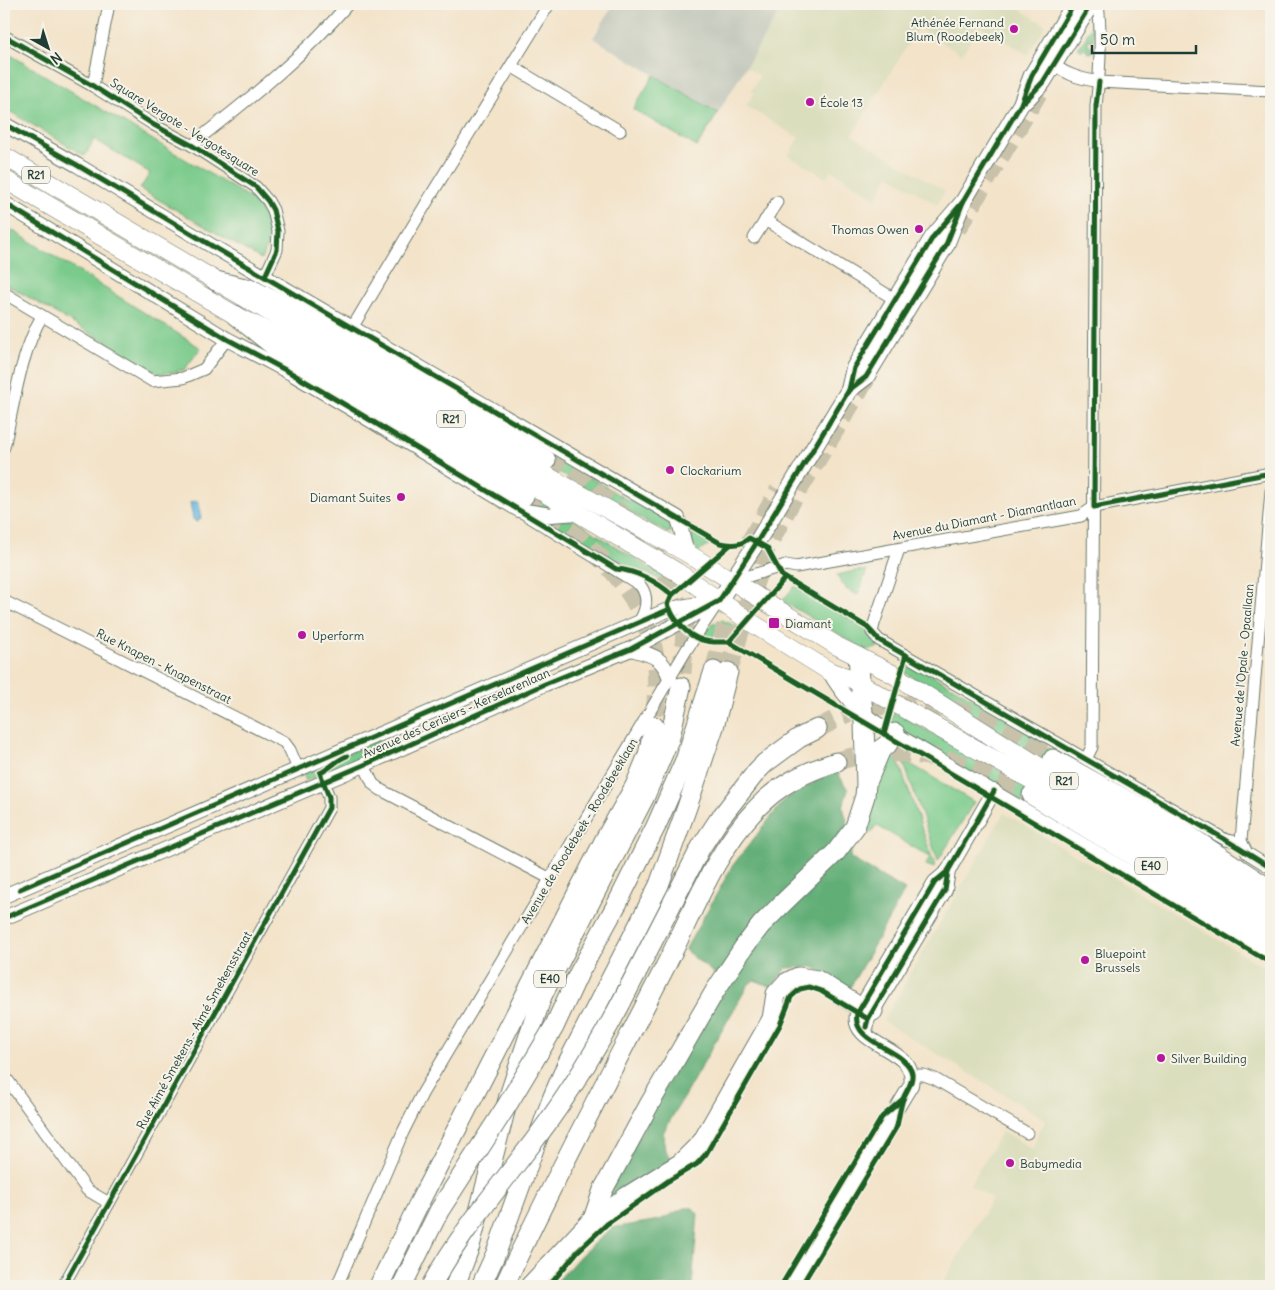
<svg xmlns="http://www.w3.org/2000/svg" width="1275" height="1290" font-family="Delius,sans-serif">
<rect width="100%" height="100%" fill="#f7f3e8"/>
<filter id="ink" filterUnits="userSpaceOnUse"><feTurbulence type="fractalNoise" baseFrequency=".02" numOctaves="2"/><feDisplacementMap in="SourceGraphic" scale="10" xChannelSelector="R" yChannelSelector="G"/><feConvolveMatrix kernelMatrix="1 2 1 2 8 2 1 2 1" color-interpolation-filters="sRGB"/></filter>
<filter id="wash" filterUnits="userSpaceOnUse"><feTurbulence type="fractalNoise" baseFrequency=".0096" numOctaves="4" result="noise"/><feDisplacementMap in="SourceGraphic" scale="20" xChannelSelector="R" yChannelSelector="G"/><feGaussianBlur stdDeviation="1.12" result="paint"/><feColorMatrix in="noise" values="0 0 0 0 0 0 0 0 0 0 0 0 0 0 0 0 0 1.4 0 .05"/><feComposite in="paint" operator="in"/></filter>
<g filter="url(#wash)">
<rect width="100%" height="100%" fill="#f3e3c9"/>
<!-- built -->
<g fill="#dbdebd">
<path d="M784 4H1011L1046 25 1028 55 979 26 962 54 918 28 863 117 852 135 945 191 937 205 889 175 876 198 831 170 826 178 788 155 799 138 746 106 754 93 751 91 760 76 746 67Z"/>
<path d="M1004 813 1271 971V1286H941L992 1199 970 1185 1002 1131 1033 1149 1038 1133 1046 1120 883 1021Z"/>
</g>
<!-- industrial -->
<path fill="#c1c6ba" d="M614 4H784L718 113 593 38Z"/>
<!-- green -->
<g fill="#79ca8b" stroke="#4c8460">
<path d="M1093 23V40H1088V45L1093 46V52L1089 53 1086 49 1081 50 1078 48 1087 36 1086 35Z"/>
<path d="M4 51 250 198C268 214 275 239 261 259L140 189 150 173 94 139 85 156 4 108Z"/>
<path d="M654 75 718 113 697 147 633 109Z"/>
<path d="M4 225 201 348 184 370 160 374 4 283Z"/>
<path d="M550 454 631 502 634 497 650 508 671 527V532L667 533 543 464Z"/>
<path d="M527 491 557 509 529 506 521 501Z"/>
<path d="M574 520 669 580 666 583 649 574 623 566 546 521Z"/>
<path d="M696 533 712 542 699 552 694 547 691 538 692 534Z"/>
<path d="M859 570 860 571 867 570 858 595 846 589V587L841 583 837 575Z"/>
<path d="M795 586 868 630 879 647 870 650 864 649 782 601Z"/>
<path d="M722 620 738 627 728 638 703 637 711 625Z"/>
<path d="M908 661 1043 739 1040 744 1057 753 1050 764 905 673Z"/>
<path d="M894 712 1034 790 1026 805 890 725Z"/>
<path d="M379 740 382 748 306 781 302 772Z"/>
<path d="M886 753 898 760 935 866 934 868 926 865 930 857 876 825 871 833 869 832 866 822 877 769Z"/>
<path d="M904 760 974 802 938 861 903 761Z"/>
</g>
<!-- forest -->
<g fill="#62ae77" stroke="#407656">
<path d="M836 770 848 790 843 807 853 844 850 858 905 890 848 991 814 967 786 968 772 987 754 980 748 985 663 1133 665 1150 674 1162 609 1204 605 1200 722 980 685 950 733 865 785 799Z"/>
<path d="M684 1208H693L698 1214 692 1286H553L581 1255 611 1228 660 1220Z"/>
</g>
<!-- water -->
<path fill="#6abce5" stroke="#447c8c" d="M198 501 201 518 198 521 196 522 193 519 190 502Z"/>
</g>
<g filter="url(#ink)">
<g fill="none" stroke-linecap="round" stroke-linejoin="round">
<!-- trunk-tunnel -->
<g stroke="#c9c2ab" stroke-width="19" stroke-dasharray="19 9" stroke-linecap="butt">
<path d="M957 229 1043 85"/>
<path d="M546 460 583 481 632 524 651 547 668 579 680 609 685 632 681 687"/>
<path d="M524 496C577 536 631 572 651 639 659 667 657 697 654 726"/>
<path d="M750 542 779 490"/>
<path d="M714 671 741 568"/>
<path d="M728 672 753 588 766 549 790 504 869 374"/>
<path d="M817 729 855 709 871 706 925 704 958 711 987 721 1053 759"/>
<path d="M836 762C873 748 915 751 954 762 981 770 1006 785 1032 795"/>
</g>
<defs>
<g id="minor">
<path d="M4 36 93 86 154 125 193 146 256 187 268 201 273 210 278 231 277 250 265 276"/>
<path d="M1051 59C1059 74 1083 79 1099 82L1271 91"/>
<path d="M511 66 620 131"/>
<path d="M93 86 109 4"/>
<path d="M193 146 201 137C253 96 305 55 348 4"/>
<path d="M765 220 896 300"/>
<path d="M754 238 777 202"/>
<path d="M4 293 152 381 183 378 204 369 227 339"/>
<path d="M352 328 433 192 549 4"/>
<path d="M4 447C14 405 20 354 42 316"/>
<path d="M1271 491 1241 841 1247 853 1271 868"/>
<path d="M520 511 640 585C650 598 646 611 638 624"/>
<path d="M899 549 874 624 872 632 879 640 1226 840 1238 842 1241 841"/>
<path d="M732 581 786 565 796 567 1081 516 1094 507 1271 473"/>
<path d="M4 601 284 742 290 750 298 769"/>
<path d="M1086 759 1092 747 1096 106C1100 73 1102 37 1098 4"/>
<path d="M364 765 373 784 381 790 551 879"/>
<path d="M4 1075 87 1190 109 1203"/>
<path d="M912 1075H924L935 1079 1027 1133"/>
<path d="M63 1286 329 808V797L323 782"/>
<path d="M337 1286 403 1132 422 1094 687 649 719 601"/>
</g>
<g id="tertiary">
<path d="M4 124 77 165 212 246 678 518 687 553"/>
<path d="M4 203 227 339 291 373 352 409 519 510 551 515 578 513"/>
<path d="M631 649C652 655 662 656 670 678"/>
<path d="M829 671C841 693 855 709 876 723L1185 905 1271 953"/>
<path d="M4 896 670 609 709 602"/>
<path d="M4 918 364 765 545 684 631 649 719 601"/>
<path d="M866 1034 865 1027 868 1019 945 890 948 871"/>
<path d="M791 1286 911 1085C919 1047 850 1047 857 1014L935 882 948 871 994 791"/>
</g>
<g id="secondary">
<path d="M1025 101 1043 82 1091 4"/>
<path d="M849 390 866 377 946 245 963 202 1021 104 1032 75 1074 4"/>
<path d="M719 601 757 542 849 390 854 368 933 237 963 202"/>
</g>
<g id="primary">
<path d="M4 156 558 482 687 553 837 646 891 673 1045 770 1271 903"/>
<path d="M4 179 235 315 303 349 677 572 755 625 829 671 850 678 1040 785 1271 921"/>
</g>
<g id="trunk">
<path d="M216 281 253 290 322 326 546 460"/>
<path d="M235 315 293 361 524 496"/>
<path d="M1053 759 1177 828 1271 890"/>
<path d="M868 780 881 749 887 745 895 733"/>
<path d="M1032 795 1226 911 1271 935"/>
<path d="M617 904 656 826 686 758 714 671"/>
<path d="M621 1003 701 847 718 821 757 771 765 763 799 738 817 729"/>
<path d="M593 1219 602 1217 626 1197 681 1163 702 1142 772 1019 776 994 786 983 798 977 817 980 861 1008 873 1011"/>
<path d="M379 1286 420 1201 604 841 635 786 648 755 654 726"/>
<path d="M455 1286 470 1246 509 1096 542 996 645 796 670 737 681 687"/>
<path d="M481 1286 496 1253 552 1099 567 1064 659 885 687 807 714 727 728 672"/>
<path d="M504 1286C554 1179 610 1074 664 969 692 915 713 854 756 809 778 785 805 772 836 762"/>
<path d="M530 1286 593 1219 603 1190 649 1105 715 991 744 947 761 925 782 904 836 852 855 827 865 796 866 784 864 723 858 657"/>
</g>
</defs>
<!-- minor casing -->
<use href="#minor" stroke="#697768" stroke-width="13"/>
<!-- tertiary casing -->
<use href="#tertiary" stroke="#697768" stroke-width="16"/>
<!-- secondary casing -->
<use href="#secondary" stroke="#697768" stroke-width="18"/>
<!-- primary casing -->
<use href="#primary" stroke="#697768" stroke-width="19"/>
<!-- trunk casing -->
<use href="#trunk" stroke="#697768" stroke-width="21"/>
<!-- minor -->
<use href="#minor" stroke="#fff" stroke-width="11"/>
<!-- tertiary -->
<use href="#tertiary" stroke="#fff" stroke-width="14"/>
<!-- secondary -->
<use href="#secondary" stroke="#fff" stroke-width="16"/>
<!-- primary -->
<use href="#primary" stroke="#fff" stroke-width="18"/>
<!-- trunk -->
<use href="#trunk" stroke="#fff" stroke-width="19"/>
<defs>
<g id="trunk-bridge">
<path d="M402 1286 439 1211 506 1107 554 1027 579 973 617 904"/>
<path d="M431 1286C456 1240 488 1201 520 1159 559 1110 592 1058 621 1003"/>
</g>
</defs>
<!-- trunk-bridge casing -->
<use href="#trunk-bridge" stroke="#697768" stroke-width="21" stroke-linecap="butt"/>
<!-- trunk-bridge -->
<use href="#trunk-bridge" stroke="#fff" stroke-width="19"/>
<defs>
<g id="cycleway">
<path d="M4 36 93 86 154 125 193 146 256 187 268 201 273 210 278 231 277 250 265 276"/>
<path d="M1099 82 1096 106 1094 507 1271 473"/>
<path d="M1025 101 1043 82 1091 4"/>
<path d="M4 124 77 165 212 246 720 543C731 545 741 546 749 538L767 548 782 576 867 627 879 640 1226 840 1271 868"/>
<path d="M4 203 227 339 291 373 352 409 616 569C635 570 658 582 672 595"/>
<path d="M849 390 866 377 946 245 963 202 1021 104 1032 75 1074 4"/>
<path d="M730 545 672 595 668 604C672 618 687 636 702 640 710 643 721 642 729 642L1271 963"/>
<path d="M729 642 785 578"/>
<path d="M884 734 906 655"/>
<path d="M20 889 670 609"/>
<path d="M4 918 364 765 545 684 631 649 719 601 757 542 849 390 854 368 933 237 963 202"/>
<path d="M866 1027 868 1019 945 890 948 871"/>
<path d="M63 1286 329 808V797L320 773C331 768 336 760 347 756"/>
<path d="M549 1286 578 1251 607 1224 668 1181 697 1164 706 1154 780 1025 791 997 800 989 809 987 821 991 868 1019"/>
<path d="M781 1286 882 1117 903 1099"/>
<path d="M801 1286 897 1126C899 1117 900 1108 903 1099 906 1090 913 1084 912 1074 908 1049 851 1044 857 1014L935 882 948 871 994 791"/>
</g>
</defs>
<!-- cycleway casing -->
<use href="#cycleway" stroke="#f7f3e8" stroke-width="8"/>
<!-- cycleway -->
<use href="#cycleway" stroke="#1b5e20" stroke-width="5"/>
</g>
</g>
<!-- markers -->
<g fill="#b5179e" stroke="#f7f3e8" stroke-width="2">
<circle cx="1014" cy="29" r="5"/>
<circle cx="810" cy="102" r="5"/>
<circle cx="919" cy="229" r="5"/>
<circle cx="670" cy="470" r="5"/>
<circle cx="401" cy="497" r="5"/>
<rect x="768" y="617" width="12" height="12" rx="2.5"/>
<circle cx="302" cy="635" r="5"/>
<circle cx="1085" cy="960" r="5"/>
<circle cx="1161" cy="1058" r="5"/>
<circle cx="1010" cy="1163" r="5"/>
</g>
<g text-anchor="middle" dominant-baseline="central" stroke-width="4" stroke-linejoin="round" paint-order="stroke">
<!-- shield labels -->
<g fill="#f7f3e8" stroke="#60746a" stroke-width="1">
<rect x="22" y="166.5" width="28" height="17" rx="4"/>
<rect x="437" y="410.5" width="28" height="17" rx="4"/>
<rect x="1050" y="772.5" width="28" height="17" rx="4"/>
<rect x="1135" y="857.5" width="32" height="17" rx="4"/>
<rect x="534" y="970.5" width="32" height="17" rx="4"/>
</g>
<g font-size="11" font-weight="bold" fill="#1f3d34">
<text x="36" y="175">R21</text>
<text x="451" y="419">R21</text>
<text x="1064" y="781">R21</text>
<text x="1151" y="866">E40</text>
<text x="550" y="979">E40</text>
</g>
<!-- poi labels -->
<g font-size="12" fill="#1f3d34" stroke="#f7f3e8" text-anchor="start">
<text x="1004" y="22" text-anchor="end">Athénée Fernand<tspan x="1004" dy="14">Blum (Roodebeek)</tspan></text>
<text x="820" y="102">École 13</text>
<text x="909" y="229" text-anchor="end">Thomas Owen</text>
<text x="680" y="470">Clockarium</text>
<text x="391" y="497" text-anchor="end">Diamant Suites</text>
<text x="785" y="623">Diamant</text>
<text x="312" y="635">Uperform</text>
<text x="1095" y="953">Bluepoint<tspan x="1095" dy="14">Brussels</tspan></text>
<text x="1171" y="1058">Silver Building</text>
<text x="1020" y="1163">Babymedia</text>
</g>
<!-- street labels -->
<g font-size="12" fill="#1f3d34" stroke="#f7f3e8">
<text transform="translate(185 127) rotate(32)">Square Vergote - Vergotesquare</text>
<text transform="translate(984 518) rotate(-11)">Avenue du Diamant - Diamantlaan</text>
<text transform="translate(1242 665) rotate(-85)">Avenue de l'Opale - Opaallaan</text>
<text transform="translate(164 666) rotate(27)">Rue Knapen - Knapenstraat</text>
<text transform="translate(456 713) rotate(-24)">Avenue des Cerisiers - Kerselarenlaan</text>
<text transform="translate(579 831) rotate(-59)">Avenue de Roodebeek - Roodebeeklaan</text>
<text transform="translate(194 1030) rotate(-61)">Rue Aimé Smekens - Aimé Smekensstraat</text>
</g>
</g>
<!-- margin -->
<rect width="1275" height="1290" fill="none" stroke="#f7f3e8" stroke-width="20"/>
<!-- north arrow -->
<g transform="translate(48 48) rotate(141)" stroke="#f7f3e8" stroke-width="4" paint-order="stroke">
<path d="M0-4L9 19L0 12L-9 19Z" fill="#1f3d34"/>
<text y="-8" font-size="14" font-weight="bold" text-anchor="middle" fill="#1f3d34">N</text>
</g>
<!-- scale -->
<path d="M1092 45v8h104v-8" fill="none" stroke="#1f3d34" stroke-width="2.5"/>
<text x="1100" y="45" font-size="15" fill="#1f3d34" stroke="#f7f3e8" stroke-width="4" paint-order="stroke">50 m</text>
</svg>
